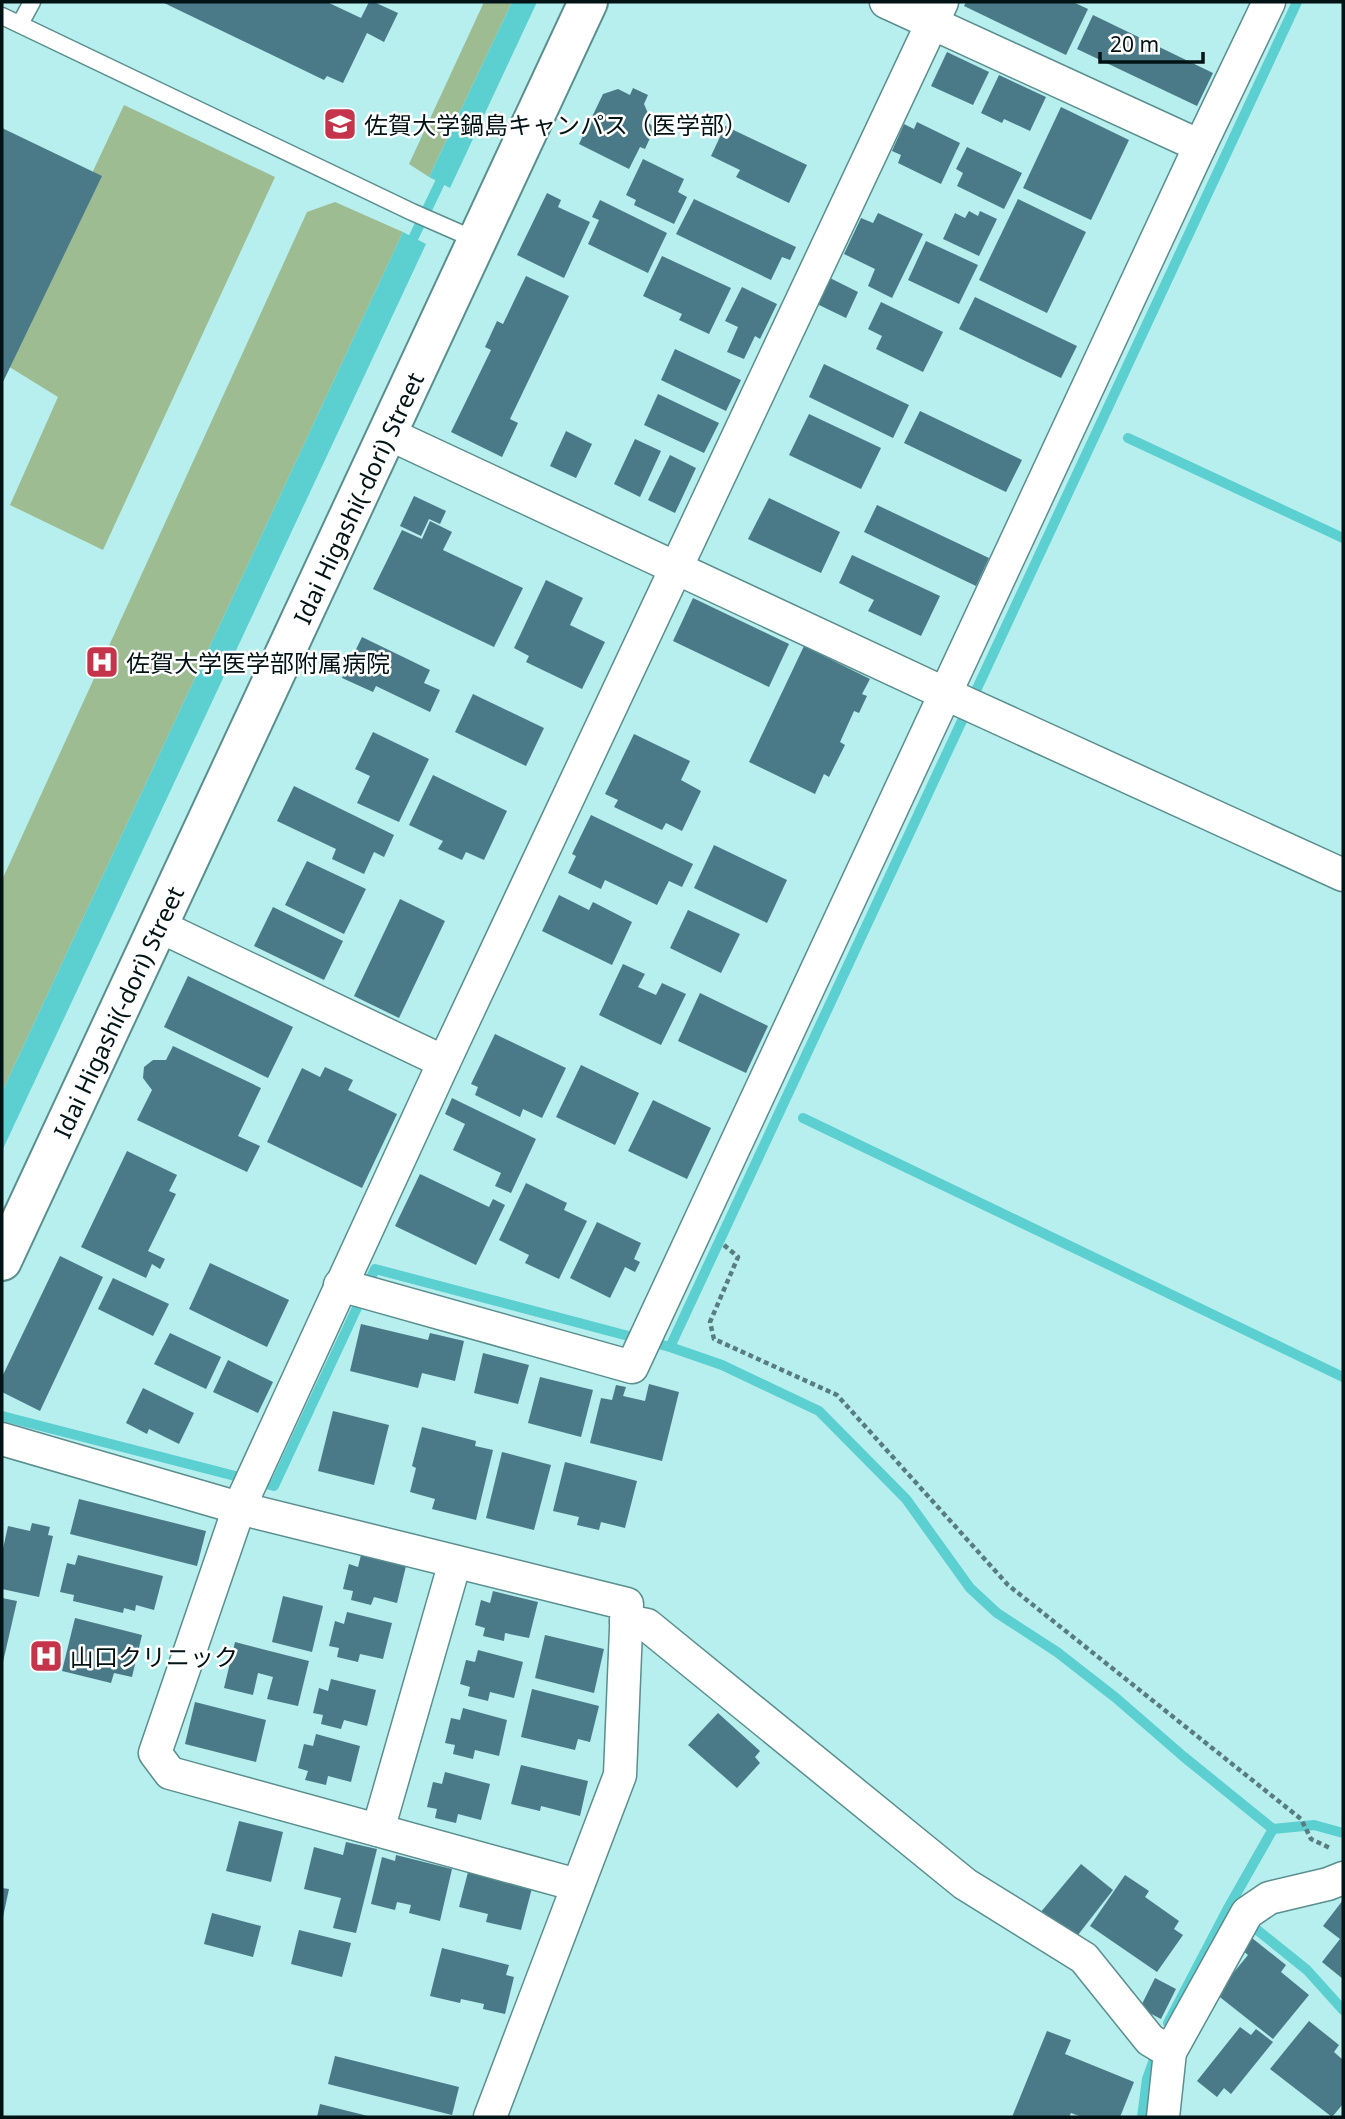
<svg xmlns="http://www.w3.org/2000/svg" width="1345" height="2119" font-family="'Noto Sans','Noto Sans JP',sans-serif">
<rect width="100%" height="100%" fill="#b7eeee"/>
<!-- green -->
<g fill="#9ebc92">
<path d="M484 2H512L429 177 409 164Z"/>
<path d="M124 105 275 177 103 550 10 505 58 397 3 363Z"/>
<path d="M335 202 403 232 2 1092V880L307 212Z"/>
</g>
<!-- water -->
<g fill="#5ccfd1">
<path d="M512 2H537L450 188 429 177Z"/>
<path d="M403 232 426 244 2 1151V1092Z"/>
</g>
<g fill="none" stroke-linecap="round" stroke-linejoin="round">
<!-- stream -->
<g stroke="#5ccfd1" stroke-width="10">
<path d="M408 249 445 172"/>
<path d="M1128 438 1343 538"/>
<path d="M803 1118 1343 1377"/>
<path d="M670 1347 1297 2"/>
<path d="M2 1416 274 1486 375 1269 670 1347 722 1365 819 1411 906 1499 970 1588 997 1613 1057 1652 1116 1698 1184 1757 1273 1829 1314 1825 1343 1833"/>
<path d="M1256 1929 1307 1970 1343 2010"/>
<path d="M1168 2023 1227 1910 1273 1829"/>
<path d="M1142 2117 1147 2079 1157 2051"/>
</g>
</g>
<!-- building -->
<g fill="#4a7a87">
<path d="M162 2H327L361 18 369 2H374L398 13 384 42 367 33 343 83 327 76 324 80Z"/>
<path d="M966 2H1073L1088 9 1066 55 964 6Z"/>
<path d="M1093 15 1213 73 1197 106 1077 49Z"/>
<path d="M947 52 989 72 973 105 931 86Z"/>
<path d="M999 75 1046 97 1030 131 1004 119 1002 123 981 113Z"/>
<path d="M633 88 648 95 644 104 650 118 648 123 655 127 645 149 640 147 629 169 579 144 603 94 618 89 630 95Z"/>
<path d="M1061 107 1129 140 1091 220 1023 188Z"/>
<path d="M917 122 960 143 941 184 898 163 901 155 892 151 904 124 914 129Z"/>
<path d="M725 126 807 165 789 203 736 177 740 170 711 156Z"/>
<path d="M2 128 102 176 2 384Z"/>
<path d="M967 147 1022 173 1004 209 957 186 963 173 956 169Z"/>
<path d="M643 159 684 179 678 192 687 197 674 224 634 205 636 200 626 195Z"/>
<path d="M547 193 561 200 558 207 590 222 564 278 517 255Z"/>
<path d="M694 199 796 247 790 260 782 257 771 280 676 234Z"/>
<path d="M1018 199 1086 232 1047 313 979 280Z"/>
<path d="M600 200 667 233 648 273 588 244 599 220 592 217Z"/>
<path d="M969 211 978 216 980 211 997 219 979 256 943 239 955 213 965 218Z"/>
<path d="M878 213 923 234 892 298 868 286 875 269 844 254 861 218 873 223Z"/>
<path d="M926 241 978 265 959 304 908 280Z"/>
<path d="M662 256 731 288 709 334 679 320 682 314 643 296Z"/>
<path d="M526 276 569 296 510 419 518 423 502 457 451 432 491 350 485 347 497 321 503 324Z"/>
<path d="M830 278 858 292 846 318 817 304Z"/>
<path d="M742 287 777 304 760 339 755 336 744 359 727 352 738 327 725 321Z"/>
<path d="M975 297 1077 346 1061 378 959 329Z"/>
<path d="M881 302 943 332 923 372 876 349 882 336 868 329Z"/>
<path d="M675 349 741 380 726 411 661 380Z"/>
<path d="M824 364 909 405 893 438 809 397Z"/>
<path d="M658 394 719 423 704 453 644 425Z"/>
<path d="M920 411 1022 460 1006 492 904 443Z"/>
<path d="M809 414 881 448 861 489 789 455Z"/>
<path d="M566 431 592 444 576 478 550 466Z"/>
<path d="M635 439 661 451 640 497 614 484Z"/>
<path d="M670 455 696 468 675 513 648 500Z"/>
<path d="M414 496 446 511 440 524 429 519 421 536 400 526Z"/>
<path d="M769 498 840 532 821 573 748 539Z"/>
<path d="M877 505 989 558 976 586 864 532Z"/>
<path d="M430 521 452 532 443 550 523 588 494 647 373 589 402 530 422 539Z"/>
<path d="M852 555 940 596 921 636 868 611 874 600 839 583Z"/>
<path d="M546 580 583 598 570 625 605 642 582 689 526 662 529 656 514 648Z"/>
<path d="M693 598 789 644 769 687 673 641Z"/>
<path d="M362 637 430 670 424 683 440 690 430 712 376 686 373 692 342 678Z"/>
<path d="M804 646 870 679 862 694 867 696 859 713 854 711 840 742 845 745 829 777 824 774 815 794 749 762Z"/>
<path d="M473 694 544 728 526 766 455 732Z"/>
<path d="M373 732 429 759 399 822 357 803 370 776 355 769Z"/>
<path d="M634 734 690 761 681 780 701 791 682 831 666 823 662 830 614 807 618 800 605 794Z"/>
<path d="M433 775 507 811 484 860 466 852 462 860 438 849 443 841 409 825Z"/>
<path d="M294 786 394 835 384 857 374 852 364 874 332 859 336 849 277 821Z"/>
<path d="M591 815 693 864 682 887 669 881 657 905 605 880 601 889 568 873 576 856 572 854Z"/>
<path d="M714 845 787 880 767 923 694 888Z"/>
<path d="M307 861 366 889 344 934 285 905Z"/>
<path d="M559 895 589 910 593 902 632 922 612 965 542 931Z"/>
<path d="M400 899 445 921 399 1018 354 996Z"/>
<path d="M273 907 343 941 324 980 254 946Z"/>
<path d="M688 910 740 934 721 973 670 948Z"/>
<path d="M623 964 645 974 638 987 656 995 662 983 686 994 661 1045 599 1015Z"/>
<path d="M188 976 293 1027 268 1078 164 1027Z"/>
<path d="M700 993 768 1026 746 1073 678 1041Z"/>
<path d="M495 1034 566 1068 542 1118 523 1109 520 1117 475 1095 478 1087 471 1084Z"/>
<path d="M173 1046 261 1088 238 1136 260 1146 247 1172 137 1120 152 1090 143 1078 144 1067 153 1060H166Z"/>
<path d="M581 1065 639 1093 615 1145 556 1117Z"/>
<path d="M325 1067 353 1080 348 1090 397 1114 362 1188 267 1142 302 1068 320 1077Z"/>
<path d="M452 1098 536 1139 511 1193 495 1186 501 1173 453 1150 465 1124 445 1114Z"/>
<path d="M653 1100 711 1128 687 1179 628 1151Z"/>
<path d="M127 1151 177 1175 169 1191 176 1194 148 1251 165 1259 160 1269 152 1264 146 1278 81 1247Z"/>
<path d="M420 1174 489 1207 493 1199 505 1205 476 1265 395 1226Z"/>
<path d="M526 1183 567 1203 564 1210 587 1221 559 1279 525 1263 529 1255 499 1240Z"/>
<path d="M597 1222 641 1243 634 1259 640 1262 635 1272 625 1267 610 1298 570 1278Z"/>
<path d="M60 1256 103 1277 40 1411 2 1392V1377Z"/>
<path d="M210 1263 289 1300 267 1347 189 1309Z"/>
<path d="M113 1278 169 1304 153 1336 98 1309Z"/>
<path d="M361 1324 428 1340 430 1333 464 1341 455 1381 422 1373 418 1388 350 1371Z"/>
<path d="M170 1333 221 1357 206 1389 154 1364Z"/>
<path d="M483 1353 529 1365 518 1404 474 1393Z"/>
<path d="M228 1360 273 1382 258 1413 213 1392Z"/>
<path d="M540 1377 593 1390 581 1437 528 1423Z"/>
<path d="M649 1384 679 1392 662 1461 590 1443 601 1398 612 1400 616 1385 626 1387 623 1396 645 1401Z"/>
<path d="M143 1388 194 1413 179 1444 149 1429 147 1434 126 1423Z"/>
<path d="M333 1411 389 1425 374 1485 318 1471Z"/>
<path d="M422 1427 476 1441 475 1446 493 1450 476 1520 432 1509 435 1499 410 1492 416 1468 412 1466Z"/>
<path d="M502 1452 551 1465 534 1530 486 1518Z"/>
<path d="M565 1462 637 1481 625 1528 601 1522 599 1530 577 1525 579 1517 553 1511Z"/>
<path d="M79 1499 206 1531 197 1566 70 1534Z"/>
<path d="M32 1523 50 1527 48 1535 53 1536 39 1597 2 1589V1553L8 1526 30 1531Z"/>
<path d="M78 1555 163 1576 154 1610 136 1605 135 1611 124 1608 123 1613 73 1601 74 1595 60 1592 67 1563 75 1565Z"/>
<path d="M361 1555 406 1566 397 1603 374 1597 371 1605 351 1600 353 1591 343 1589 349 1564 358 1567Z"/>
<path d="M493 1591 538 1602 529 1638 505 1633 504 1641 483 1636 485 1628 475 1625 481 1600 490 1603Z"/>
<path d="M283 1596 323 1606 312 1652 272 1642Z"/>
<path d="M2 1598 17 1601 3 1662H2Z"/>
<path d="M347 1612 392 1623 383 1659 360 1654 358 1662 337 1657 339 1648 329 1646 335 1621 344 1624Z"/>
<path d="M75 1618 142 1635 132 1677 114 1673 111 1683 62 1671Z"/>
<path d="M545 1635 604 1649 594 1693 535 1678Z"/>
<path d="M235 1642 309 1661 298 1706 267 1699 273 1677 258 1673 253 1695 224 1688Z"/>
<path d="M478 1650 523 1662 514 1698 490 1692 488 1701 468 1696 470 1687 460 1684 466 1660 475 1662Z"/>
<path d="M331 1679 376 1690 367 1726 344 1720 341 1729 321 1724 323 1715 313 1713 319 1688 328 1691Z"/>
<path d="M532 1689 599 1706 590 1742 578 1739 575 1750 521 1737Z"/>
<path d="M195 1702 266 1720 256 1762 185 1744Z"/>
<path d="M463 1708 507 1720 499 1756 475 1750 473 1759 453 1754 455 1745 445 1743 451 1718 460 1720Z"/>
<path d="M718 1713 760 1751 755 1757 760 1763 737 1788 688 1745Z"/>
<path d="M316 1734 360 1746 351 1782 328 1776 326 1785 305 1780 308 1771 298 1768 304 1744 313 1746Z"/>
<path d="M521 1765 588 1781 580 1816 541 1806 540 1811 511 1804Z"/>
<path d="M445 1772 490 1784 481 1820 458 1814 456 1823 435 1818 437 1809 427 1807 433 1782 442 1784Z"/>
<path d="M239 1821 283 1832 271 1882 226 1871Z"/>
<path d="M346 1842 377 1849 356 1933 333 1928 341 1898 304 1889 314 1847 343 1855Z"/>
<path d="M396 1855 452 1869 440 1921 409 1913 411 1905 397 1902 395 1910 371 1904 382 1857 395 1861Z"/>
<path d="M1081 1864 1113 1890 1074 1940 1040 1913Z"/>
<path d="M468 1872 532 1888 521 1930 486 1922 488 1914 459 1907Z"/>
<path d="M1125 1875 1149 1891 1145 1897 1179 1921 1174 1929 1183 1935 1157 1972 1090 1926Z"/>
<path d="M2 1888 9 1889 3 1917H2Z"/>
<path d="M1343 1900V1979L1322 1962 1340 1939 1323 1926Z"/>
<path d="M212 1913 261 1926 253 1957 204 1944Z"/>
<path d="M299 1930 351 1943 342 1977 291 1964Z"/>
<path d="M1252 1938 1286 1965 1281 1972 1309 1995 1273 2039 1216 1994 1248 1955 1242 1950Z"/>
<path d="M442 1948 509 1965 506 1975 514 1977 505 2014 483 2009 484 2004 461 1999 460 2003 430 1996Z"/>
<path d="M1155 1978 1176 1989 1161 2019 1140 2008Z"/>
<path d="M1309 2021 1339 2045 1334 2052 1343 2060V2104L1332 2117 1270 2069Z"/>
<path d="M1240 2027 1251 2035 1256 2029 1273 2042 1231 2094 1224 2088 1217 2097 1197 2081Z"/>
<path d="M1047 2031 1071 2040 1065 2054 1134 2082 1120 2117H1082L1071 2113 1069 2117H1012Z"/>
<path d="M335 2056 459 2087 452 2115 328 2084Z"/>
<path d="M320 2104 368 2116V2117H317Z"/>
</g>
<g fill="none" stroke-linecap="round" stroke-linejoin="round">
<defs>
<g id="lane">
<path d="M2 16 412 212 476 240"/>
<path d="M20 24 32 2"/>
</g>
<g id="street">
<path d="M886 2 1200 146"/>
<path d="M389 434 946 694 1343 875"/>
<path d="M159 926 444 1062"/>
<path d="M340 1285 632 1367 1200 146 1269 2"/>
<path d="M2 1439 239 1508 627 1604 620 1775 490 2117"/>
<path d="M626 1621 647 1625 965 1884 1084 1958 1150 2040 1170 2052"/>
<path d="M378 1830 455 1562"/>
<path d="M577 1885 170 1773 155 1753 239 1508 444 1062 942 2"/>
<path d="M1163 2117 1170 2052 1247 1913 1269 1898 1328 1884 1343 1878"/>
</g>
<path id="secondary" d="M2 1261 588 2"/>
</defs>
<!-- lane casing -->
<use href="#lane" stroke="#5a8e8f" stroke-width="19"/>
<!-- street casing -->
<use href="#street" stroke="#5a8e8f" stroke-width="35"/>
<!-- secondary casing -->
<use href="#secondary" stroke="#5a8e8f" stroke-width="42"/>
<!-- path -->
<path stroke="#597d7e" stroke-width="4.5" stroke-dasharray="5 3.5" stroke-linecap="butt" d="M724 1245 738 1257 710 1322 714 1339 837 1395 1008 1585 1301 1819 1311 1839 1330 1848"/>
<!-- lane -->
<use href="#lane" stroke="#fff" stroke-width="16"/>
<!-- street -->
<use href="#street" stroke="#fff" stroke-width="32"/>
<!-- secondary -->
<use href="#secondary" stroke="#fff" stroke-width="38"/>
</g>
<!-- icons -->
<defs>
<symbol id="university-square" viewBox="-11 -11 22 22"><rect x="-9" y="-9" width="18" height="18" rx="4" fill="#c4344a" stroke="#fff"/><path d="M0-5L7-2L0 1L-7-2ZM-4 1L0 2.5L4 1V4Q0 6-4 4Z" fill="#fff"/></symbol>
<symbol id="hospital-square" viewBox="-11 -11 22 22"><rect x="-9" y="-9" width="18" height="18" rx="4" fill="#c4344a" stroke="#fff"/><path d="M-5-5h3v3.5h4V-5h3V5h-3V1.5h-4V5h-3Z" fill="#fff"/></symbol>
</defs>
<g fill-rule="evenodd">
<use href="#university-square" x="321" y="105" width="38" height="38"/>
<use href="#hospital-square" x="83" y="643" width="38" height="38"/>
<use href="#hospital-square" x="27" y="1637" width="38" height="38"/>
</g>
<g text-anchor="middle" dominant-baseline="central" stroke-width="5" stroke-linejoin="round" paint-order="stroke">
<!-- poi labels -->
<g font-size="24" fill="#011314" stroke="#fff" text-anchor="start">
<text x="364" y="124">佐賀大学鍋島キャンパス（医学部）</text>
<text x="126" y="662">佐賀大学医学部附属病院</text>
<text x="70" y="1656">山口クリニック</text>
</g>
<!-- street labels -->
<g font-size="24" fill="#011314" stroke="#fff">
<text transform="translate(358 498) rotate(-65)">Idai Higashi(-dori) Street</text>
<text transform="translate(118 1012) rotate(-65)">Idai Higashi(-dori) Street</text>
</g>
</g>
<!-- border -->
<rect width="1345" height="2119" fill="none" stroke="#011314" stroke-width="7"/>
<!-- scale -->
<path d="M1100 52v10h103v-10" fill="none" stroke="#011314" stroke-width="3.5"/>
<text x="1110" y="52" font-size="21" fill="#011314" stroke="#ffffff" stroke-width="5" paint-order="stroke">20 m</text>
</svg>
